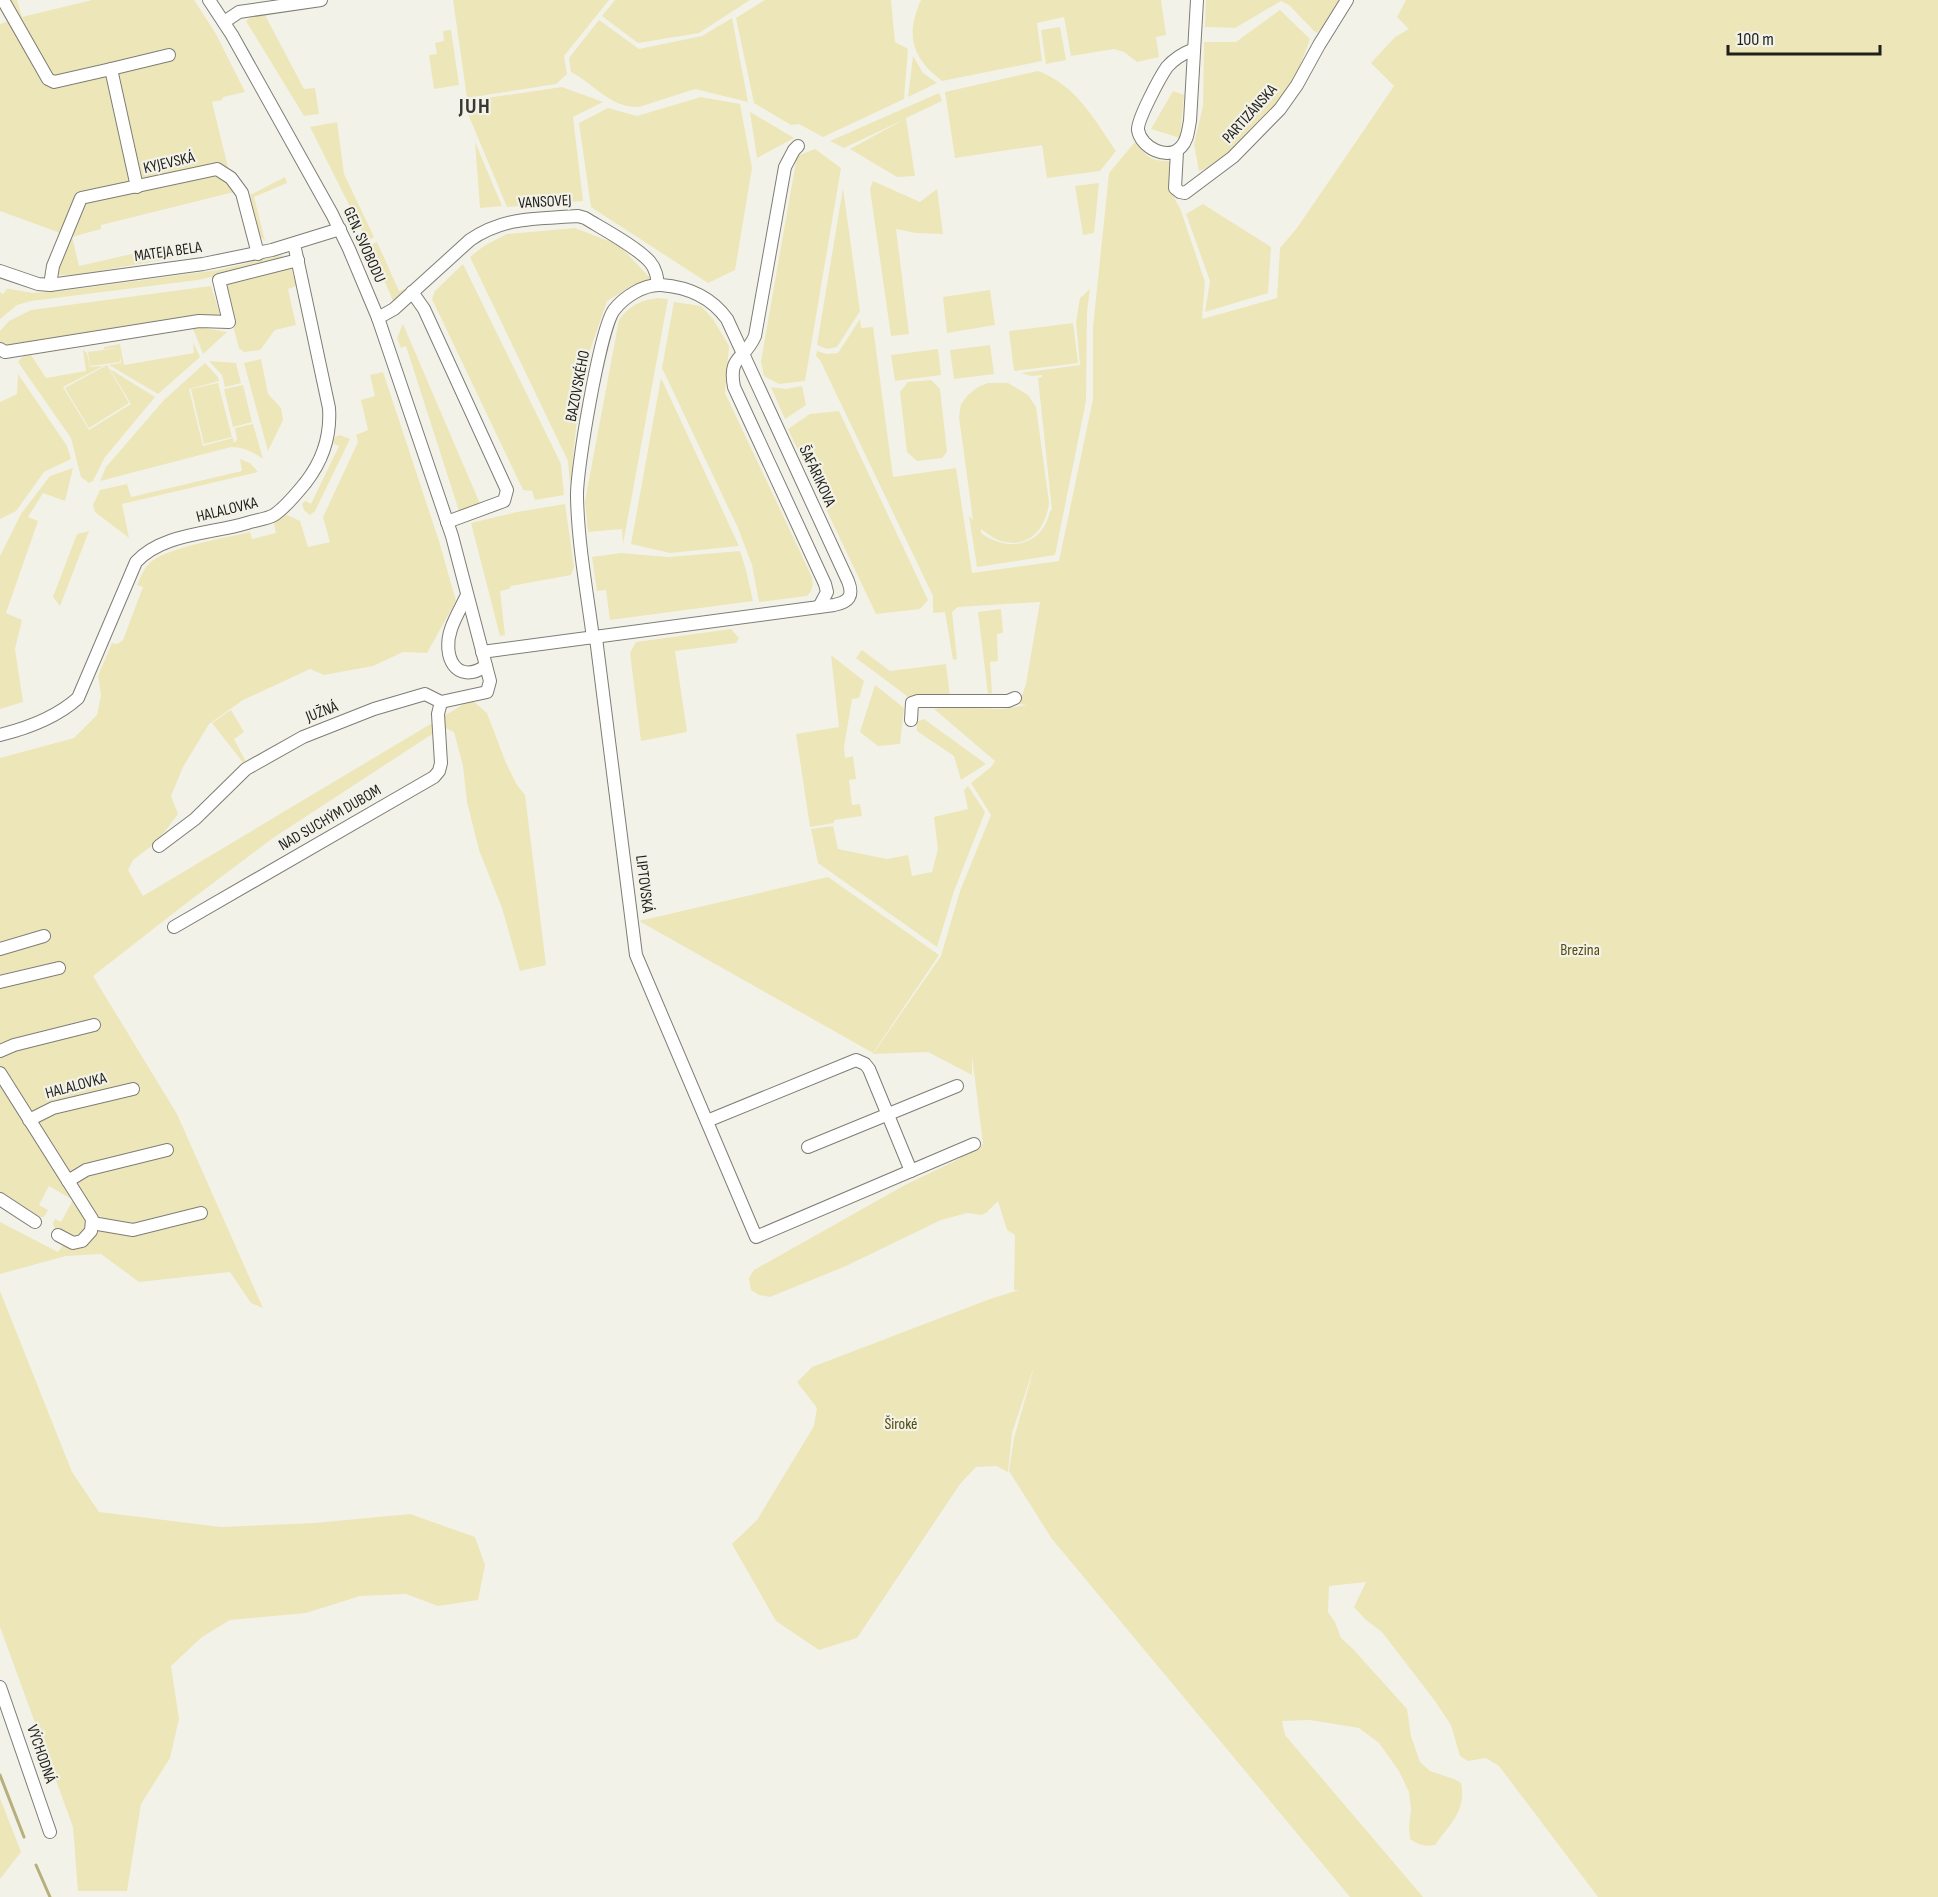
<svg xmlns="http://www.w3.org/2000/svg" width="1938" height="1897" font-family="'Sofia Sans Condensed',sans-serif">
<rect width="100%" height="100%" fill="#f3f2e9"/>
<!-- green -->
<g fill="#ede6b8">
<path d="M7 0H17L22 17 92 0H194L216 34 245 92 223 97 222 100 212 102 234 192 101 225V229L72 237 79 266 171 245 173 258 77 275H58L57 268 63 234 0 211V24L18 18Z"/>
<path d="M453 0H609L564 56 567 74 556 84 467 98Z"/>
<path d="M615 0H750L699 33 638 43 602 16Z"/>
<path d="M765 0H891L895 42 908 49 904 99 823 137 799 124 791 125 754 103 736 18Z"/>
<path d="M921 0H1161L1166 35 1156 37 1159 57 1137 62 1124 52 1114 49 1071 56 1064 17 1037 23 1042 61 942 81C912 58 905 36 921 0Z"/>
<path d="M1206 0H1341L1322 28 1316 33 1289 5 1281 1 1235 28 1205 27Z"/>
<path d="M1406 0H1938V1897H1598L1499 1766 1486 1758 1468 1761 1460 1756 1451 1725 1435 1701 1382 1632 1366 1620 1354 1607 1366 1582 1329 1586 1328 1612 1335 1622 1341 1638 1353 1649 1407 1709 1411 1736 1420 1762 1430 1771 1454 1779 1461 1783C1467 1810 1450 1824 1435 1845 1424 1847 1419 1845 1410 1839L1409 1826 1411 1810 1409 1792 1399 1771 1379 1743 1359 1728 1310 1720 1282 1721 1285 1735 1423 1897H1350L1052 1539 1009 1471 1014 1438 1035 1364 1012 1433 1008 1472 996 1466 976 1467 960 1484 857 1638 819 1650 776 1621 732 1544 757 1520 814 1426 817 1408 797 1382 812 1367 990 1299 1019 1290H1014L1015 1235 1007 1230 998 1201 986 1213 981 1215 967 1213 941 1220 846 1266 770 1297 759 1295 751 1290 749 1278 754 1270 905 1185 957 1160 983 1144 972 1056V1075L928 1052 873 1054 941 956 960 891 991 815 971 783 991 767 995 761 934 709 943 707 1002 709 1027 705 1019 704 1026 684 1040 602 958 607 952 612 957 659 953 660 945 612 933 613V596L820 360 816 356 817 351 827 354 838 353 860 319 861 328 873 327 893 477 956 468 972 573 1059 561 1093 399V327L1109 173 1135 142C1145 156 1152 162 1170 161 1171 177 1170 195 1180 208L1205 282 1202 319 1277 298 1280 248 1297 228 1394 86 1371 63 1395 37 1409 29 1397 17Z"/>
<path d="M1280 10 1310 39 1293 85 1223 162 1199 171 1194 144 1203 106 1204 42H1236Z"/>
<path d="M261 14 265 15 304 89 315 88 319 114 304 116 246 21 252 16Z"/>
<path d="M732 18 748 102 695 89 639 107C612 109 594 84 571 72L569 58 599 20 639 49 702 36Z"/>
<path d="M1060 27 1066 60 1046 64 1041 30Z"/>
<path d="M451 30 459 85 434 89 429 55 437 54 435 43 444 41 443 31Z"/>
<path d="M913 56 923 73 937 83 908 97Z"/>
<path d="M1038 71C1076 85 1094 119 1116 151L1100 171 1047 178 1042 145 955 158 945 92Z"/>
<path d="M562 87 603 102 573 117 583 201 507 207 468 114 466 101Z"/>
<path d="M1173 91 1184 95 1180 138 1151 129Z"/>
<path d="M939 93 942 101 906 118 915 176 897 177 850 149 905 119 844 148 830 141Z"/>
<path d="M701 97 740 104 752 168 735 270 708 283 591 207 579 123 608 108 637 116Z"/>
<path d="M750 112 794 138 757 158Z"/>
<path d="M337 122 344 174 374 237 367 241 310 127Z"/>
<path d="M475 142 502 206 480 208Z"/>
<path d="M815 149 841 168 805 381 779 384 764 376 761 361 797 156Z"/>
<path d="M285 177 287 183 254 197 265 241 260 236 250 195Z"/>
<path d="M873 181 920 202 937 189 943 234 916 233 896 229 909 334 891 336 870 189Z"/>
<path d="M1099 183 1094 233 1083 235 1075 186Z"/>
<path d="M843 188 860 311 837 347 827 349 817 345Z"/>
<path d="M1203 204 1271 247 1268 293 1205 312 1210 281 1186 214Z"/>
<path d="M575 228 619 245 652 280 633 285 607 301 588 356 579 400 570 485 568 461 470 257 484 246 507 234Z"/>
<path d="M377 242 399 291 405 289 408 293 394 303 369 246Z"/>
<path d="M282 255 283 261 198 280 31 301 17 305 0 319V292L3 294 7 289 4 288 33 293 69 290 218 270Z"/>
<path d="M463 264 561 464 564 495 535 500 532 491 523 490 432 299 435 291Z"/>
<path d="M291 268 296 286 288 289 296 325 275 330 260 350 244 352 239 348 222 285Z"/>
<path d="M211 286 222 320 7 349 0 345V331L9 321 31 310Z"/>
<path d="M1090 289 1087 312 1086 401 1055 555 977 567 969 516 973 520 959 417 961 404 968 395 978 387 988 383H1008L1028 395 1036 407 1049 502C1047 525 1032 547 1006 542 996 541 988 534 981 529V533C1008 553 1043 546 1050 511L1052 510 1038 378 1042 377V375L1031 376 1021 373 1080 365 1076 322 1080 298Z"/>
<path d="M990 290 995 325 947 333 943 297Z"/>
<path d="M658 298 668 299 623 544 622 529 588 532 585 501 619 320C629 306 640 300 658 298Z"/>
<path d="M674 302 701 306 713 319 729 346 725 393 812 577C813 584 813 591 807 596L759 602 752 565 738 528 662 368Z"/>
<path d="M1073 323 1078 363 1014 371 1009 331Z"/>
<path d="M403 324 481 506 460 514 406 346 401 348 397 338Z"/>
<path d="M192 326 227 332 203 354Z"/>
<path d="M193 342 200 357 158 394 109 365 121 363 120 356V362L90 366 88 352 118 348 104 349V347L120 344 124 365 194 353Z"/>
<path d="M990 345 994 374 954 379 950 350Z"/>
<path d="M938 349 941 375 895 381 891 355Z"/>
<path d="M83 350 87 353 90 367 103 366 63 387 89 430 131 404 110 369 155 397 105 457 93 481 89 483 81 477 71 438 18 362 22 357 31 355 46 378 86 371Z"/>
<path d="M261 359 268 394 281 408 283 420 268 451 244 363Z"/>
<path d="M209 361 236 363 241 383 225 387 222 375Z"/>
<path d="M205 363 218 377 219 381 189 389 203 446 233 438 234 443 237 440 235 428 253 424 263 459C253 452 243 447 231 447L100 481 106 467 164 400Z"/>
<path d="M107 365 129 403 89 428 65 388Z"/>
<path d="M383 372 439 541 456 601 427 653 403 652 373 666 324 675 310 669 243 700 209 724 183 767 171 796 178 814 157 842 133 860 128 870 143 896 464 704 463 698 466 695 487 713 506 763 517 785 525 795 546 965 520 971 502 908 479 850 467 802 463 766 454 732 443 727 273 838 184 905 93 976 177 1114 263 1308 251 1303 230 1272 139 1282 101 1254 66 1256 0 1274V1222L58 1252 67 1239 55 1230 53 1223 55 1219 61 1222 73 1200 49 1186 39 1205 48 1210 44 1217H38L0 1193V758L74 738 97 715 101 695 98 676 112 643 117 644 123 640 143 587 137 585C141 577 144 567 152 561 170 547 226 538 250 532L252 539 276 533 274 523 287 515 300 521 308 547 330 542 323 517 358 442 356 435 368 430 361 400 375 396 370 375Z"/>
<path d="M18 374 67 446 71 459 44 472 16 511 0 519V402L17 394Z"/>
<path d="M661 378 739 546 670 553 631 544Z"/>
<path d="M931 380 940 389 947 452 942 458 917 461 907 452 900 392 908 382Z"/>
<path d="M218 383 232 437 204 444 191 389Z"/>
<path d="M243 385 252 422 233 427 224 389Z"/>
<path d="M802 386 806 405 785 419 771 387 786 389Z"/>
<path d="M839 411 928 600 920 609 876 614 788 429 810 414Z"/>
<path d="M340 435 350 439 315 511 310 515 304 510 302 504 305 501 311 504 339 446 333 443 335 437Z"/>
<path d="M240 459 250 463 258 472 122 504 129 538 95 512 93 505 100 490 127 484 131 497 242 471Z"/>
<path d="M73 468 65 501 43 493 28 517 38 521 6 613 22 620 15 649 23 702 0 709V556L21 514 50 476Z"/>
<path d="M565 504 574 567 571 575 511 586 509 589 500 591 505 635 500 636 471 523 517 512Z"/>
<path d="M89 531 60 606 53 597 77 534Z"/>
<path d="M740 551 746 570 753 601 610 620 606 590 597 591 592 557 621 553 668 557Z"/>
<path d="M1001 609 1003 633 997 634 998 661 990 662 992 693 988 694 978 612Z"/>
<path d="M731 629 739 638 736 643 675 651 687 732 641 741 630 653 636 642Z"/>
<path d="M862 650 890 671 946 664 950 697 911 699 856 658Z"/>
<path d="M831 655 864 681 859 698 852 699 844 747 845 758 853 756 856 779 849 780 852 805 860 804 862 816 834 820V823L810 827 796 734 839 727Z"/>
<path d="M875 685 904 708 900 744 878 746 860 732Z"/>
<path d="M231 710 244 732 234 739 247 764 245 765 212 723Z"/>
<path d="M924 719 986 764 961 780 954 756 917 731 916 722Z"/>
<path d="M968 786 985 812 954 891 937 947 818 863 811 829 833 826 838 849 887 859 908 855 912 876 932 872 938 849 934 817 968 809 964 790Z"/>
<path d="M828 877 939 955 873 1053 639 921Z"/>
<path d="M0 1291 72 1472 99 1512 221 1527 315 1523 410 1514 475 1537 485 1565 478 1600 438 1606 406 1594 360 1596 306 1613 230 1620 202 1637 171 1666 179 1719 170 1758 141 1804 127 1891H78L73 1827 0 1627Z"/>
<path d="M0 1798 21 1852 0 1879Z"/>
</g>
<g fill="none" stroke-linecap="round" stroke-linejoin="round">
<!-- stream -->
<g stroke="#b7af7c" stroke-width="3">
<path d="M0 1775 24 1837"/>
<path d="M36 1865 50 1897"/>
</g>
<defs>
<g id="minor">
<path d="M3 0 48 79 54 82 111 69 137 187"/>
<path d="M224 22 239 12 321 0"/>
<path d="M1194 49C1184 53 1174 59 1167 67 1160 77 1137 120 1138 130 1141 148 1168 161 1181 147 1188 140 1188 130 1190 121L1197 0"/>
<path d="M111 69 169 55"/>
<path d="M798 146 794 150 785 167 755 336C744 361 728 355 734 387L825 584 827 592 819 607"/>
<path d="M1177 151 1175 188 1180 192 1185 193 1233 157 1280 109 1297 85 1319 45 1347 0"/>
<path d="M0 271 38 284 50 285 203 264 272 250 340 229"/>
<path d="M50 285 53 266 81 198 217 169 231 178 242 193 258 254"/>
<path d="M412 292 424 309 507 490 504 501 447 522"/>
<path d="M378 318 394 309 470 240C505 216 538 219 578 216L585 218C603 229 637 247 650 262 656 269 657 277 658 285"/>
<path d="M0 349 5 352 199 321 229 322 219 280 298 260"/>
<path d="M467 595C462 606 455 617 451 629 442 655 455 686 486 666"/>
<path d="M596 638 636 955 756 1237 974 1144"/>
<path d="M482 652 834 605C849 602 854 596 848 581L727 319C711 297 688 287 661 285 644 284 624 297 614 310 600 329 576 471 577 497 578 544 587 592 593 638"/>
<path d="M911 720 912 703 918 701H1008L1015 698"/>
<path d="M0 735C28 728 57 717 78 698L136 562C163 533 211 534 247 523 256 520 267 519 274 515 286 507 297 493 306 482 323 460 331 436 329 408L294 244"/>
<path d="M159 846 195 819 246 769 303 737 374 709 425 694 441 702 487 692 490 681 452 536 378 318 349 249 332 214 232 35 209 0"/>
<path d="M174 927 434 777 439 771 441 763 438 714 441 702"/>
<path d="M0 949 44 936"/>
<path d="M0 982 59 968"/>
<path d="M0 1051 14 1045 94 1025"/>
<path d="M0 1073 92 1219 91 1231 82 1241 73 1243 58 1235"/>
<path d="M29 1120 53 1108 133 1089"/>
<path d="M707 1121 856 1060 865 1064 869 1069 911 1171"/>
<path d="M808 1147 957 1086"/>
<path d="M68 1181 86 1170 167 1150"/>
<path d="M0 1199 35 1222"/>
<path d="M92 1223 133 1230 201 1213"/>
<path d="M0 1687 50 1832"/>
</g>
</defs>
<!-- minor casing -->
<use href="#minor" stroke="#7e7d75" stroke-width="14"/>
<!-- minor -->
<use href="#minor" stroke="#fff" stroke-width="12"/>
</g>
<g text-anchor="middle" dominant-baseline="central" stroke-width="4.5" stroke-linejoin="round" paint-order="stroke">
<!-- street labels -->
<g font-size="16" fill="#1f1f1c" stroke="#f3f2e9">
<text transform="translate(1250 114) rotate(-48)">PARTIZÁNSKA</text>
<text transform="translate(169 163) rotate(-13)">KYJEVSKÁ</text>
<text transform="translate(545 202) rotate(-3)">VANSOVEJ</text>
<text transform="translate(364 245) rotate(66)">GEN. SVOBODU</text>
<text transform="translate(168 252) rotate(-8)">MATEJA BELA</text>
<text transform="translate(578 386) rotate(-79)">BAZOVSKÉHO</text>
<text transform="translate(817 476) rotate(65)">ŠAFÁRIKOVA</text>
<text transform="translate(227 510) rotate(-14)">HALALOVKA</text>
<text transform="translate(322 712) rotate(-21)">JUŽNÁ</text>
<text transform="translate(330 818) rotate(-30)">NAD SUCHÝM DUBOM</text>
<text transform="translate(644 884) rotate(83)">LIPTOVSKÁ</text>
<text transform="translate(76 1086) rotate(-15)">HALALOVKA</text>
<text transform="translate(41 1754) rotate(71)">VÝCHODNÁ</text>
</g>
<!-- park labels -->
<g font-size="16" fill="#544a0c" stroke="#f3f2e9">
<text x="1580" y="950">Brezina</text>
<text x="901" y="1424">Široké</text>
</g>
<!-- district labels -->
<g font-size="22" font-weight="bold" letter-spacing="1.5" fill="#393831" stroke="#f3f2e9">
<text x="475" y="106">JUH</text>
</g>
</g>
<!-- scale -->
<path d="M1728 45v9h152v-9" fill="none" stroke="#1f1f1c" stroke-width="3"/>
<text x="1737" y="45" font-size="18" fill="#1f1f1c" stroke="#f3f2e9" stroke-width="4.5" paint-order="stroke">100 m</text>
</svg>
